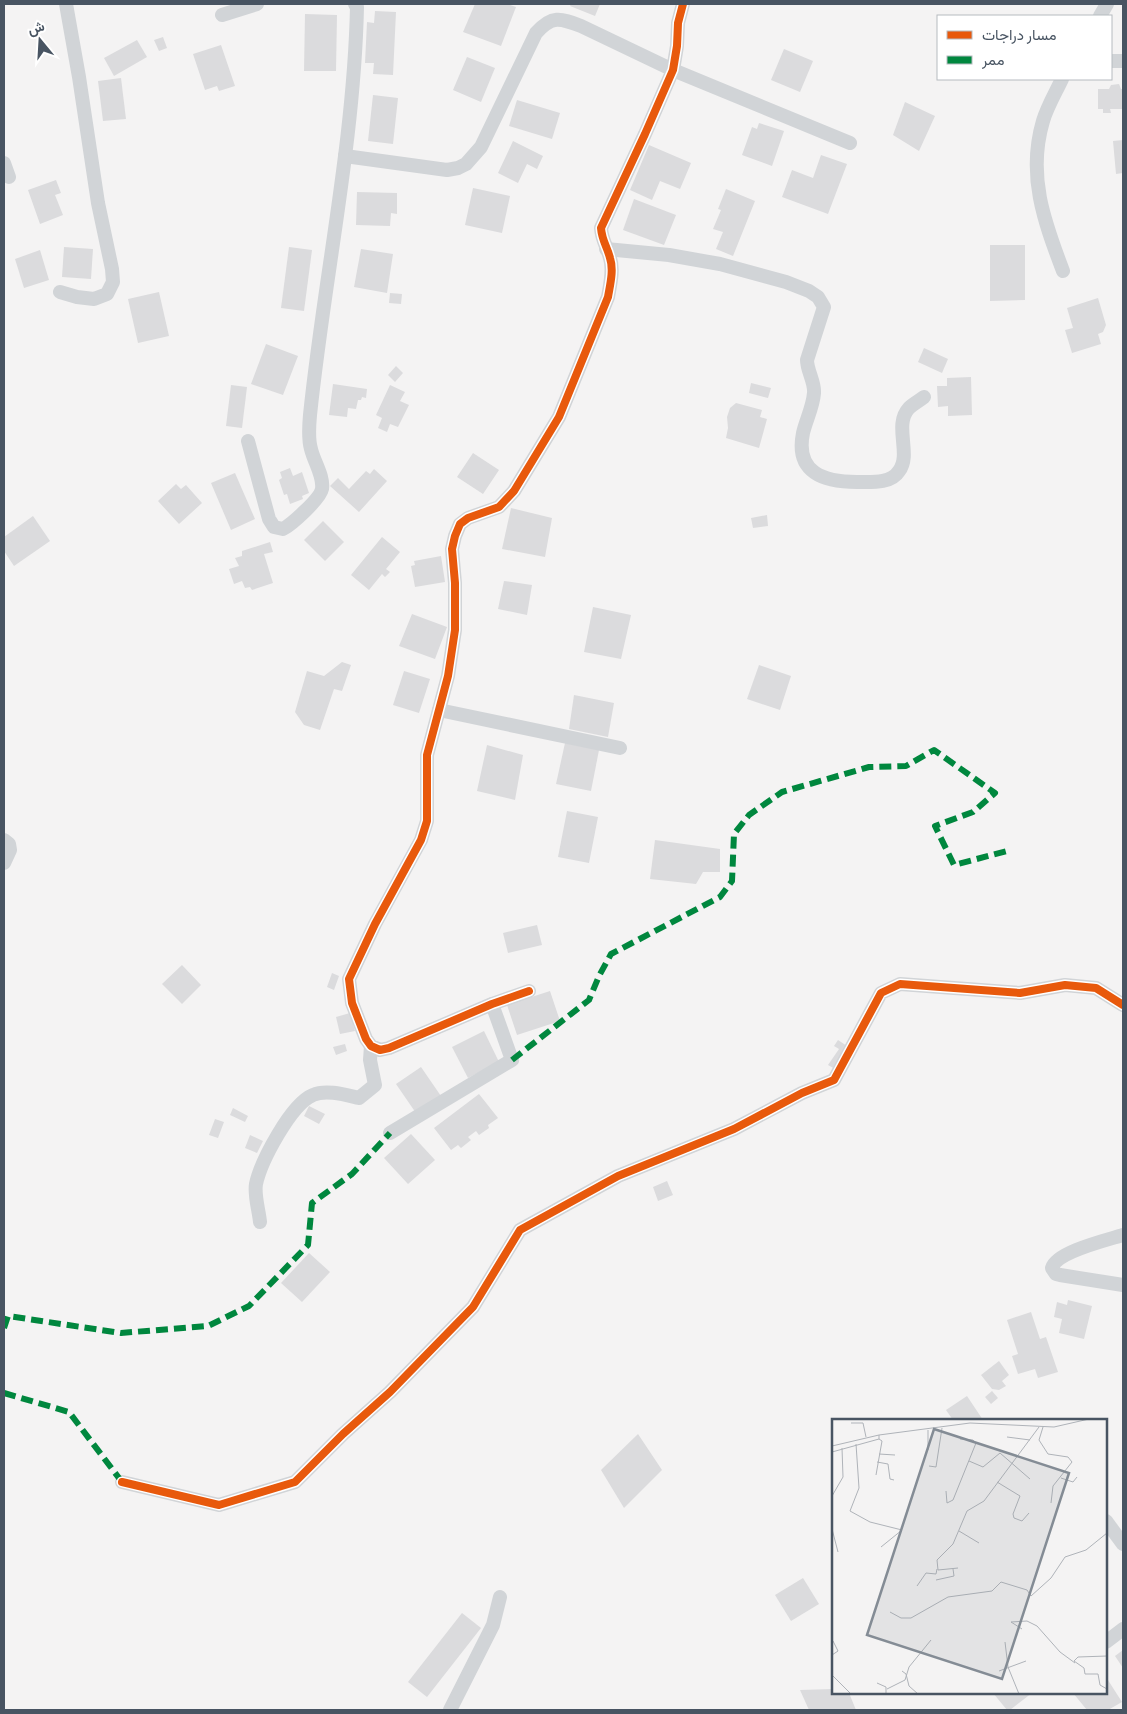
<svg xmlns="http://www.w3.org/2000/svg" width="1127" height="1714" font-family="Manrope,Vazirmatn,sans-serif">
<rect width="100%" height="100%" fill="#f4f3f3"/>
<!-- building -->
<g fill="#dbdbdd">
<path d="M475 4H507L516 7 501 46 463 32Z"/>
<path d="M571 4H600L595 16 570 6Z"/>
<path d="M375 11 396 12 393 75 373 74 374 63H365L367 22 374 23Z"/>
<path d="M305 14 337 15 336 71H304Z"/>
<path d="M163 37 167 48 159 51 154 40Z"/>
<path d="M137 40 147 57 114 76 104 58Z"/>
<path d="M221 45 235 86 219 91 217 86 205 90 193 54Z"/>
<path d="M784 49 813 61 800 92 771 80Z"/>
<path d="M467 57 495 68 481 102 453 90Z"/>
<path d="M121 78 126 119 103 121 98 81Z"/>
<path d="M1119 84 1121 89H1123V109H1110L1111 113H1103V109H1098V89H1109L1111 85Z"/>
<path d="M373 95 398 98 393 144 368 141Z"/>
<path d="M517 100 560 113 552 139 509 126Z"/>
<path d="M905 102 935 116 919 151 893 135Z"/>
<path d="M759 123 784 131 772 166 742 155 752 127 757 129Z"/>
<path d="M1123 140V173L1116 174 1113 141Z"/>
<path d="M513 141 543 156 537 169 527 164 518 183 498 173Z"/>
<path d="M649 145 691 163 680 189 660 181 652 200 630 190Z"/>
<path d="M821 155 847 164 828 214 782 197 792 170 813 178Z"/>
<path d="M56 180 61 193 55 195 63 215 40 224 28 190Z"/>
<path d="M473 188 510 196 502 233 465 225Z"/>
<path d="M726 189 755 201 733 256 716 249 723 232 713 229 721 210 718 209Z"/>
<path d="M357 192 397 193V214L391 213 390 226 356 225Z"/>
<path d="M634 199 676 215 664 245 623 230Z"/>
<path d="M990 245H1025V300L990 301Z"/>
<path d="M64 247 93 249 91 279 62 277Z"/>
<path d="M289 247 312 250 304 311 281 308Z"/>
<path d="M361 249 393 254 387 293 354 287Z"/>
<path d="M40 250 49 280 24 288 15 259Z"/>
<path d="M159 292 169 336 138 343 128 299Z"/>
<path d="M390 293 402 294 401 304 389 303Z"/>
<path d="M1098 298 1106 325 1103 332 1098 334 1101 344 1072 353 1065 330 1073 328 1067 308Z"/>
<path d="M266 344 298 356 283 395 251 384Z"/>
<path d="M924 348 948 359 942 373 918 362Z"/>
<path d="M396 366 403 373 395 382 388 375Z"/>
<path d="M971 377 972 415 948 416V406L938 407 937 386H947V378Z"/>
<path d="M751 383 771 388 768 398 749 393Z"/>
<path d="M333 384 367 389 366 398 362 397 361 400H358L356 409 348 408 347 417 329 415Z"/>
<path d="M231 385 247 387 242 428 226 426Z"/>
<path d="M390 385 405 392 400 401 409 405 398 427 390 424 387 432 378 428 382 418 376 415Z"/>
<path d="M736 403 762 410 760 417 767 419 759 448 726 438 728 428 727 417 730 408Z"/>
<path d="M473 453 499 470 483 494 457 477Z"/>
<path d="M290 468 293 476 302 472 309 493 302 496 303 499 290 504 287 494 284 495 279 480 282 478 280 472Z"/>
<path d="M374 469 387 481 359 512 330 486 338 478 349 489 366 471 370 474Z"/>
<path d="M235 473 255 519 231 530 211 483Z"/>
<path d="M176 484 181 489 186 485 202 503 179 524 158 501Z"/>
<path d="M511 508 552 518 545 557 502 549Z"/>
<path d="M767 515 768 526 753 528 751 518Z"/>
<path d="M33 516 50 541 14 566 4 551V537Z"/>
<path d="M323 521 344 542 325 561 304 540Z"/>
<path d="M382 537 400 552 386 569 390 572 385 577 382 574 369 590 351 575Z"/>
<path d="M270 542 273 552 264 554 273 583 252 590 250 587 245 588 242 581 234 584 229 569 239 566 235 558 242 556V551Z"/>
<path d="M441 556 445 582 415 587 411 566 415 565 414 561Z"/>
<path d="M504 581 532 585 527 615 498 609Z"/>
<path d="M593 607 631 615 621 659 584 652Z"/>
<path d="M412 614 447 627 435 659 399 646Z"/>
<path d="M342 662 351 665 342 691 334 689 320 730 304 725 295 712 307 671 324 676Z"/>
<path d="M759 665 791 676 780 710 747 699Z"/>
<path d="M404 671 430 679 419 713 393 705Z"/>
<path d="M574 695 614 703 608 737 569 729Z"/>
<path d="M565 743 599 750 591 791 556 784Z"/>
<path d="M487 745 523 755 515 800 477 791Z"/>
<path d="M567 811 598 817 589 863 558 857Z"/>
<path d="M655 840 720 849V872H703L696 884 650 879Z"/>
<path d="M537 925 542 945 508 953 503 933Z"/>
<path d="M182 965 201 985 182 1004 162 984Z"/>
<path d="M332 973 339 976 334 990 327 987Z"/>
<path d="M550 991 560 1021 517 1035 507 1005Z"/>
<path d="M350 1013 355 1031 340 1034 336 1017Z"/>
<path d="M484 1031 499 1062 468 1078 452 1047Z"/>
<path d="M838 1040 850 1048 835 1069 828 1065 839 1049 834 1046Z"/>
<path d="M345 1044 347 1051 336 1055 333 1047Z"/>
<path d="M421 1067 443 1099 418 1116 396 1084Z"/>
<path d="M479 1094 498 1118 488 1125 489 1128 479 1135 476 1131 468 1137 471 1140 461 1148 458 1145 451 1150 434 1128Z"/>
<path d="M309 1106 325 1114 319 1124 304 1116Z"/>
<path d="M233 1108 248 1116 245 1122 230 1115Z"/>
<path d="M215 1119 224 1122 218 1138 209 1135Z"/>
<path d="M411 1134 435 1160 408 1184 384 1158Z"/>
<path d="M250 1135 263 1141 257 1153 245 1148Z"/>
<path d="M667 1181 673 1195 658 1201 653 1187Z"/>
<path d="M309 1253 330 1272 302 1302 281 1283Z"/>
<path d="M1068 1300 1092 1306 1084 1339 1059 1333 1062 1319 1054 1317 1057 1302 1067 1305Z"/>
<path d="M1031 1312 1040 1339 1046 1337 1058 1372 1038 1378 1035 1369 1018 1374 1012 1356 1018 1354 1007 1320Z"/>
<path d="M999 1361 1009 1375 1002 1381 1006 1386 999 1390 992 1389 981 1375Z"/>
<path d="M992 1391 998 1398 991 1404 985 1397Z"/>
<path d="M967 1396 983 1420H953L946 1410Z"/>
<path d="M638 1434 662 1470 624 1508 601 1470Z"/>
<path d="M803 1578 819 1604 791 1621 775 1595Z"/>
<path d="M462 1613 481 1628 427 1697 408 1682Z"/>
<path d="M1123 1650V1668L1115 1656Z"/>
<path d="M1106 1677 1122 1702 1108 1710H1087L1073 1693H1106Z"/>
<path d="M833 1689V1693H849L856 1710H809L800 1690Z"/>
<path d="M993 1693H1032L1010 1710H1007Z"/>
</g>
<g fill="none" stroke-linecap="round" stroke-linejoin="round">
<!-- street -->
<g stroke="#d1d4d7" stroke-width="14">
<path d="M222 15 257 4"/>
<path d="M1100 16 1107 4"/>
<path d="M1111 61H1123"/>
<path d="M1062 79C1056 92 1047 107 1043 121 1027 175 1044 221 1063 271"/>
<path d="M345 156 447 170 458 168 466 164 481 147 536 33C552 15 560 18 581 26L673 70 850 143"/>
<path d="M4 163 9 177"/>
<path d="M606 249 669 255 720 264 786 282 809 291 818 297 824 307 807 360C807 371 815 382 814 393 813 407 806 420 803 433 795 473 824 482 857 482 871 482 891 484 899 471 912 454 893 425 909 408 913 404 919 401 924 397"/>
<path d="M60 292 77 297 94 299 107 294 113 282 112 269 98 203 79 77 66 4"/>
<path d="M248 441 269 519 274 527 283 529C292 524 320 499 322 489 324 476 314 462 311 449 308 439 309 426 310 415 324 279 354 144 357 7L355 4"/>
<path d="M439 710 620 748"/>
<path d="M4 840 9 844 10 850 4 863"/>
<path d="M529 991 492 1004 389 1048 380 1050 371 1046 366 1039 352 1003 349 979 375 924 421 840 427 821V755L448 676 455 630V583L452 549 455 536 460 524 468 518 499 507 514 491 559 417 608 297C610 285 614 270 610 258 607 246 602 241 601 228L645 134 673 70 677 46 678 23 683 4"/>
<path d="M390 1133 512 1060 492 1004"/>
<path d="M260 1222C259 1211 254 1195 256 1184 261 1161 291 1104 313 1095 326 1089 346 1095 359 1098L375 1085 370 1060 371 1046"/>
<path d="M1123 1235C1107 1240 1056 1252 1052 1268L1056 1274 1060 1275 1123 1285"/>
<path d="M122 1482 219 1505 295 1482 343 1434 390 1392 473 1307 520 1230 618 1176 734 1129 802 1093 834 1080 881 993 900 984 1020 993 1065 985 1096 988 1123 1005"/>
<path d="M1106 1521 1123 1544"/>
<path d="M1106 1642 1123 1629"/>
<path d="M450 1710 493 1625 500 1597"/>
</g>
<!-- quiet -->
<g stroke="#00873e" stroke-width="6" stroke-dasharray="12 6" stroke-linecap="butt">
<path d="M512 1060 589 1000 599 976 611 954 720 897 732 881 734 834 749 815 782 792 869 767 906 766 934 750 995 793 973 812 935 826 954 865 1011 850"/>
<path d="M4 1328 8 1316 121 1333 208 1326 249 1306 308 1245 312 1203 352 1174 390 1133"/>
<path d="M4 1393 69 1412 122 1482"/>
</g>
<defs>
<g id="cycleway">
<path d="M529 991 492 1004 389 1048 380 1050 371 1046 366 1039 352 1003 349 979 375 924 421 840 427 821V755L448 676 455 630V583L452 549 455 536 460 524 468 518 499 507 514 491 559 417 608 297C610 285 614 270 610 258 607 246 602 241 601 228L645 134 673 70 677 46 678 23 683 4"/>
<path d="M122 1482 219 1505 295 1482 343 1434 390 1392 473 1307 520 1230 618 1176 734 1129 802 1093 834 1080 881 993 900 984 1020 993 1065 985 1096 988 1123 1005"/>
</g>
</defs>
<!-- cycleway casing -->
<use href="#cycleway" stroke="#fff" stroke-width="11"/>
<!-- cycleway -->
<use href="#cycleway" stroke="#e8590c" stroke-width="8"/>
</g>
<!-- overview -->
<g transform="translate(832 1419)">
<rect width="275" height="275" fill="#f4f3f3"/>
<path fill="none" stroke="#afb3b9" stroke-width="1" d="M19 4H31L34 18M211 8 207 21 216 35 236 38 240 43 221 67 219 84M175 18 198 21M24 25 27 69 18 92 38 103 70 111 49 128M0 27 47 16 138 4 222 8 257 0M96 31V11M0 33 47 20V16M47 35 63 36M137 42 151 48 168 34 198 60M45 43 56 45 58 60 62 61M97 47 104 48 110 9M44 56 50 22 47 20M229 59 241 63 245 58M165 63 188 77 181 95 182 99 190 102 197 94M114 72 115 84 121 81 144 24 141 21 128 20M0 77 11 58 10 29M0 110 6 133M127 112 147 124M126 149 106 151 105 141 121 125 135 92 152 82 207 8M104 161 122 157 121 150M85 167 94 154 104 155 105 150M58 193 69 199H79L116 178 160 172 169 163 195 171 199 177 219 159 233 138 254 131 275 114M190 210 179 203 195 202 205 207 228 233 243 244M173 223 176 248 187 275M0 236 6 232 1 222M275 237 246 238 242 242 252 249 253 255H266L268 266 275 270M70 252 74 255 77 267 86 275M167 252 194 242M0 256 19 275M45 264 54 268V275M55 270 73 261 77 248 99 221"/>
<path fill="#848c95" fill-opacity="0.15" stroke="#848c95" stroke-width="2.5" d="M102 10 237 54 170 260 35 216Z"/>
<rect width="275" height="275" fill="none" stroke="#485462" stroke-width="2.5"/>
</g>
<!-- border -->
<rect width="1127" height="1714" fill="none" stroke="#485462" stroke-width="10"/>
<!-- legend -->
<rect x="937" y="15" width="175" height="65" fill="#ffffff" stroke="#b6bbc0"/>
<rect x="947" y="31" width="25" height="8" fill="#e8590c" stroke="#b6bbc0"/>
<text x="982" y="40" font-size="15" fill="#485462">مسار دراجات</text>
<rect x="947" y="56" width="25" height="8" fill="#00873e" stroke="#b6bbc0"/>
<text x="982" y="65" font-size="15" fill="#485462">ممر</text>
<!-- north arrow -->
<g transform="translate(40 40) rotate(342)" stroke="#ffffff" stroke-width="4" paint-order="stroke">
<path d="M0-4L9 19L0 12L-9 19Z" fill="#485462"/>
<text y="-8" font-size="14" font-weight="bold" text-anchor="middle" fill="#485462">ش</text>
</g>
</svg>
